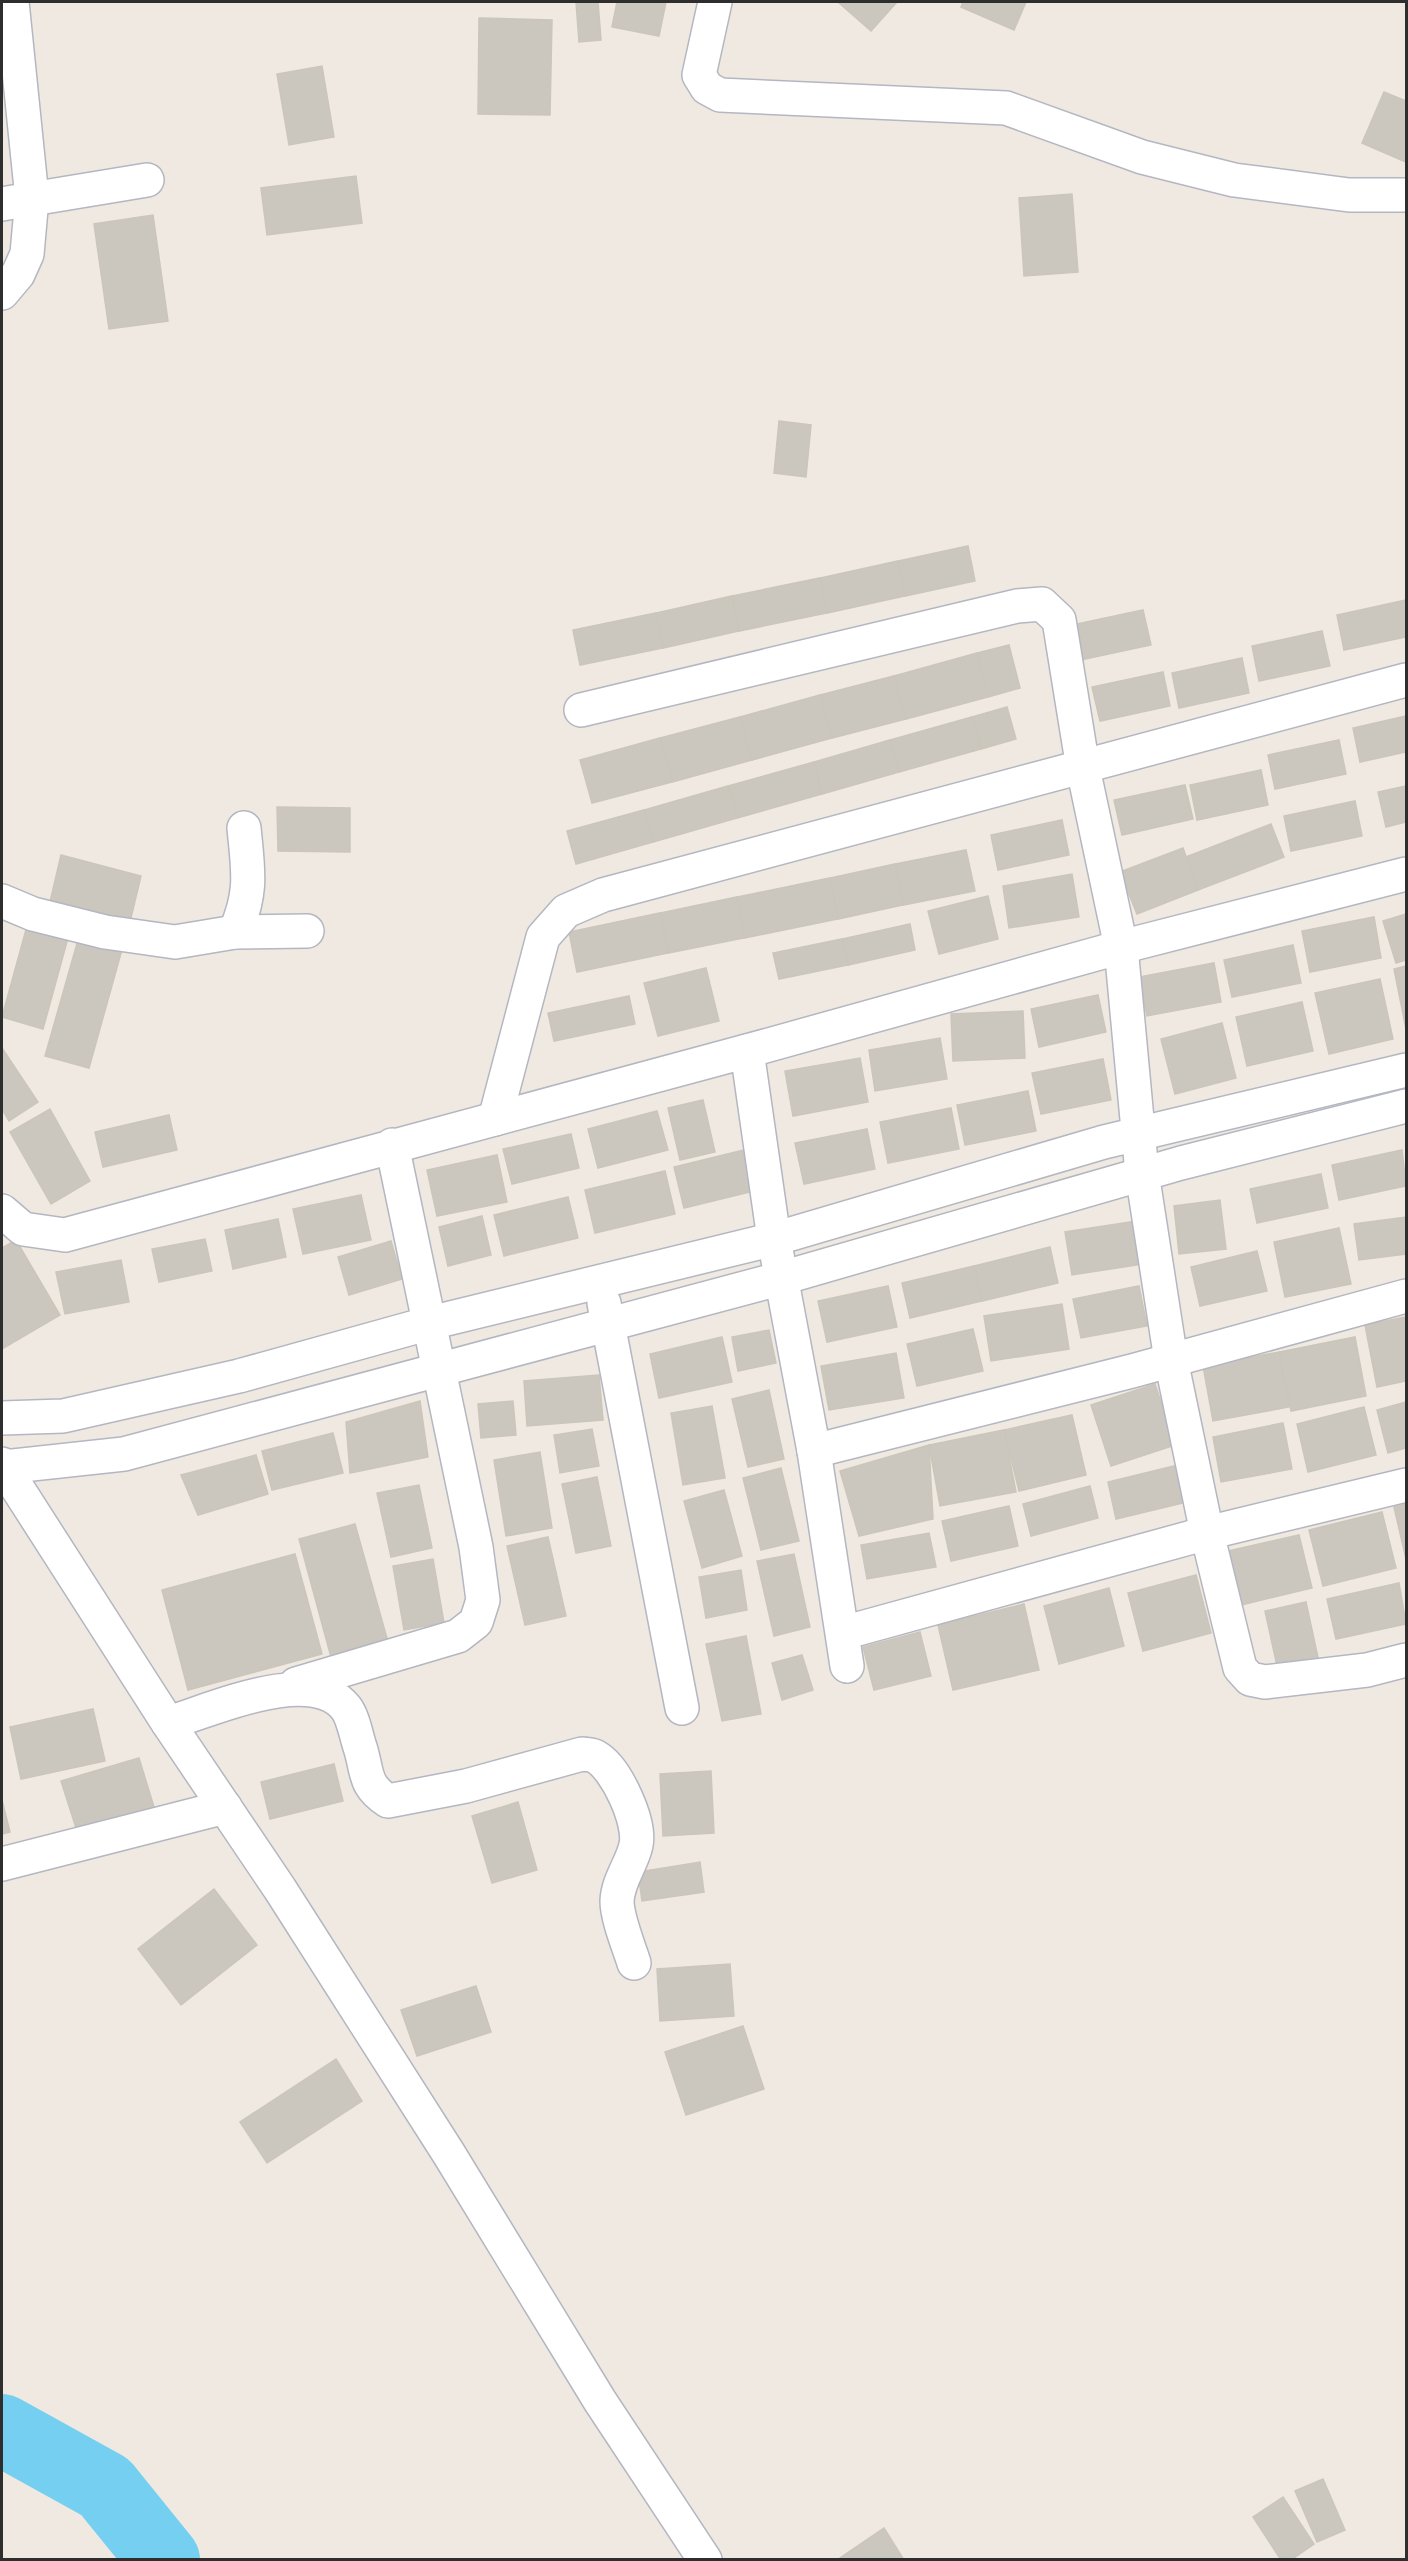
<svg xmlns="http://www.w3.org/2000/svg" width="1408" height="2561" font-family="'Alegreya Sans',sans-serif">
<rect width="100%" height="100%" fill="#efe9e1"/>
<g fill="none" stroke-linecap="round" stroke-linejoin="round">
<!-- river -->
<path stroke="#75cff0" stroke-width="72" d="M2 2430 105 2487 164 2560"/>
</g>
<!-- building -->
<g fill="#cbc7bf" stroke="#cbc5ba" stroke-width="1.5">
<path d="M576 2H598L601 40 579 42Z"/>
<path d="M617 2H666L659 36 612 27Z"/>
<path d="M838 2H897L871 31Z"/>
<path d="M963 2H1026L1014 30 961 7Z"/>
<path d="M479 18 552 20 550 115 478 114Z"/>
<path d="M322 66 334 137 289 145 277 74Z"/>
<path d="M1384 92 1406 101V162L1362 143Z"/>
<path d="M356 176 362 223 267 235 261 188Z"/>
<path d="M1072 194 1078 272 1024 276 1019 198Z"/>
<path d="M153 215 168 321 109 329 94 224Z"/>
<path d="M779 421 811 425 806 477 774 473Z"/>
<path d="M968 546 975 581 905 596 898 561Z"/>
<path d="M898 561 905 596 827 613 820 578Z"/>
<path d="M820 578 827 613 739 631 732 596Z"/>
<path d="M732 596 739 631 663 648 656 613Z"/>
<path d="M1406 600V637L1344 650 1337 615Z"/>
<path d="M1143 610 1151 645 1080 660 1072 625Z"/>
<path d="M656 613 663 648 580 665 573 630Z"/>
<path d="M1322 631 1330 666 1259 681 1252 646Z"/>
<path d="M1009 645 1020 688 988 697 977 653Z"/>
<path d="M977 653 988 697 906 719 894 676Z"/>
<path d="M1242 658 1249 693 1179 708 1172 673Z"/>
<path d="M1163 672 1170 706 1100 721 1092 687Z"/>
<path d="M894 676 906 719 832 738 820 695Z"/>
<path d="M820 695 832 738 752 760 740 717Z"/>
<path d="M1007 707 1016 739 981 749 972 717Z"/>
<path d="M1406 716V752L1360 762 1353 728Z"/>
<path d="M740 717 752 760 672 782 660 738Z"/>
<path d="M972 717 981 749 899 772 890 740Z"/>
<path d="M660 738 672 782 592 803 580 760Z"/>
<path d="M890 740 899 772 822 794 814 762Z"/>
<path d="M1339 740 1346 774 1275 789 1268 755Z"/>
<path d="M814 762 822 794 737 818 728 786Z"/>
<path d="M1261 770 1268 805 1197 820 1190 785Z"/>
<path d="M1185 785 1193 819 1122 835 1114 800Z"/>
<path d="M728 786 737 818 653 842 644 810Z"/>
<path d="M1406 786V822L1386 827 1378 792Z"/>
<path d="M1355 801 1362 836 1291 851 1284 816Z"/>
<path d="M277 807 350 808V852L278 851Z"/>
<path d="M644 810 653 842 576 864 567 831Z"/>
<path d="M1062 820 1069 855 998 870 991 835Z"/>
<path d="M1271 824 1284 857 1198 890 1186 857Z"/>
<path d="M1183 848 1198 890 1137 914 1120 872Z"/>
<path d="M966 850 975 891 903 905 895 864Z"/>
<path d="M61 855 141 876 130 922 50 902Z"/>
<path d="M895 864 903 905 838 919 830 878Z"/>
<path d="M1072 874 1079 917 1009 928 1003 886Z"/>
<path d="M830 878 838 919 744 938 737 897Z"/>
<path d="M988 896 998 939 939 954 928 911Z"/>
<path d="M737 897 744 938 668 953 660 913Z"/>
<path d="M660 913 668 953 577 972 569 932Z"/>
<path d="M1406 914V960L1396 963 1383 921Z"/>
<path d="M1374 917 1381 958 1310 972 1302 931Z"/>
<path d="M910 924 915 950 848 965 842 939Z"/>
<path d="M27 926 68 938 43 1029 2 1017Z"/>
<path d="M80 933 123 946 89 1068 45 1056Z"/>
<path d="M842 939 848 965 779 979 773 953Z"/>
<path d="M1293 945 1301 983 1232 997 1224 960Z"/>
<path d="M1214 963 1221 1002 1147 1016 1139 977Z"/>
<path d="M1406 966V1029L1394 969Z"/>
<path d="M706 968 719 1021 658 1036 644 983Z"/>
<path d="M1380 979 1393 1039 1329 1054 1315 993Z"/>
<path d="M1098 995 1106 1032 1039 1047 1031 1009Z"/>
<path d="M629 996 635 1024 554 1041 548 1013Z"/>
<path d="M1302 1002 1313 1051 1247 1066 1236 1017Z"/>
<path d="M1023 1011 1025 1058 953 1061 951 1014Z"/>
<path d="M1222 1023 1236 1078 1175 1094 1161 1039Z"/>
<path d="M940 1038 947 1079 875 1091 869 1050Z"/>
<path d="M2 1048 38 1102 9 1121 2 1109Z"/>
<path d="M860 1058 868 1102 793 1116 785 1071Z"/>
<path d="M1103 1059 1111 1100 1041 1114 1032 1073Z"/>
<path d="M1028 1091 1036 1131 965 1145 957 1105Z"/>
<path d="M703 1100 715 1152 680 1160 668 1108Z"/>
<path d="M951 1108 959 1149 888 1163 880 1122Z"/>
<path d="M50 1109 90 1181 51 1204 10 1132Z"/>
<path d="M657 1111 668 1150 598 1168 588 1129Z"/>
<path d="M169 1115 177 1150 103 1167 95 1132Z"/>
<path d="M867 1129 875 1169 804 1184 795 1143Z"/>
<path d="M571 1134 579 1168 512 1184 503 1149Z"/>
<path d="M744 1150 754 1191 684 1208 674 1167Z"/>
<path d="M1402 1150 1406 1186 1339 1200 1332 1165Z"/>
<path d="M497 1155 507 1202 437 1216 427 1170Z"/>
<path d="M665 1171 675 1214 595 1233 585 1190Z"/>
<path d="M1321 1174 1328 1208 1257 1223 1250 1189Z"/>
<path d="M361 1195 371 1240 303 1254 293 1209Z"/>
<path d="M568 1197 578 1238 504 1256 494 1215Z"/>
<path d="M1220 1200 1226 1249 1179 1254 1174 1206Z"/>
<path d="M482 1216 491 1255 448 1266 439 1227Z"/>
<path d="M1406 1217V1254L1359 1260 1354 1224Z"/>
<path d="M278 1219 286 1257 233 1269 225 1230Z"/>
<path d="M1136 1221 1142 1264 1072 1275 1065 1232Z"/>
<path d="M1339 1228 1351 1284 1285 1297 1274 1242Z"/>
<path d="M205 1239 212 1271 159 1282 152 1249Z"/>
<path d="M16 1240 60 1315 2 1349V1248Z"/>
<path d="M391 1241 402 1279 349 1295 338 1257Z"/>
<path d="M1050 1247 1058 1283 982 1301 974 1266Z"/>
<path d="M1257 1251 1267 1291 1200 1306 1191 1267Z"/>
<path d="M121 1260 129 1302 65 1314 56 1272Z"/>
<path d="M974 1266 982 1301 910 1318 902 1283Z"/>
<path d="M888 1286 897 1327 827 1342 818 1301Z"/>
<path d="M1139 1286 1147 1326 1081 1338 1073 1299Z"/>
<path d="M1062 1304 1069 1349 991 1361 984 1316Z"/>
<path d="M1406 1317V1381L1377 1387 1365 1325Z"/>
<path d="M973 1329 983 1371 917 1386 907 1344Z"/>
<path d="M769 1330 776 1363 738 1371 732 1337Z"/>
<path d="M722 1337 732 1382 659 1398 650 1354Z"/>
<path d="M1355 1337 1366 1396 1291 1411 1279 1352Z"/>
<path d="M1279 1352 1289 1407 1213 1421 1203 1366Z"/>
<path d="M896 1353 904 1398 829 1410 821 1366Z"/>
<path d="M599 1375 603 1420 527 1426 524 1381Z"/>
<path d="M1155 1384 1175 1445 1111 1466 1091 1405Z"/>
<path d="M769 1390 784 1459 748 1467 732 1399Z"/>
<path d="M420 1401 428 1457 350 1473 346 1422Z"/>
<path d="M513 1401 516 1435 481 1438 478 1404Z"/>
<path d="M1406 1402V1448L1388 1453 1377 1410Z"/>
<path d="M712 1406 725 1478 683 1485 671 1413Z"/>
<path d="M1364 1407 1376 1455 1308 1472 1297 1424Z"/>
<path d="M1072 1415 1086 1475 1019 1491 1004 1430Z"/>
<path d="M1283 1423 1292 1469 1221 1482 1213 1437Z"/>
<path d="M592 1429 599 1466 560 1473 554 1435Z"/>
<path d="M1004 1430 1016 1492 940 1506 929 1445Z"/>
<path d="M333 1433 343 1473 272 1490 262 1451Z"/>
<path d="M929 1445 933 1519 859 1536 840 1471Z"/>
<path d="M540 1452 552 1528 506 1536 494 1460Z"/>
<path d="M256 1455 268 1494 198 1515 181 1475Z"/>
<path d="M1174 1466 1183 1503 1116 1519 1108 1482Z"/>
<path d="M781 1468 799 1541 761 1550 743 1478Z"/>
<path d="M597 1477 611 1546 576 1553 562 1484Z"/>
<path d="M419 1485 432 1548 391 1557 377 1493Z"/>
<path d="M1090 1486 1098 1518 1031 1536 1023 1504Z"/>
<path d="M724 1490 742 1556 702 1568 684 1501Z"/>
<path d="M1406 1504V1559L1394 1507Z"/>
<path d="M1009 1506 1018 1546 951 1561 942 1521Z"/>
<path d="M1382 1512 1396 1568 1323 1586 1309 1530Z"/>
<path d="M355 1524 388 1642 331 1657 299 1539Z"/>
<path d="M929 1533 936 1567 867 1579 861 1545Z"/>
<path d="M1299 1535 1312 1588 1241 1605 1228 1551Z"/>
<path d="M548 1537 566 1616 525 1625 507 1546Z"/>
<path d="M295 1554 322 1654 188 1690 162 1590Z"/>
<path d="M794 1554 810 1627 774 1636 757 1561Z"/>
<path d="M433 1559 444 1623 404 1630 393 1566Z"/>
<path d="M741 1570 747 1610 706 1618 699 1577Z"/>
<path d="M1196 1575 1211 1633 1143 1651 1128 1593Z"/>
<path d="M1399 1583 1406 1624 1336 1639 1327 1599Z"/>
<path d="M1109 1588 1124 1646 1059 1664 1044 1606Z"/>
<path d="M1306 1602 1320 1667 1279 1675 1265 1611Z"/>
<path d="M1024 1604 1039 1670 953 1690 938 1625Z"/>
<path d="M920 1632 931 1676 874 1690 863 1647Z"/>
<path d="M746 1636 761 1714 722 1721 706 1644Z"/>
<path d="M802 1655 813 1690 782 1700 772 1663Z"/>
<path d="M93 1709 105 1761 21 1779 10 1727Z"/>
<path d="M139 1758 154 1807 77 1831 61 1781Z"/>
<path d="M334 1764 343 1801 270 1819 261 1782Z"/>
<path d="M711 1771 714 1833 663 1836 660 1774Z"/>
<path d="M2 1800 10 1832 2 1834Z"/>
<path d="M518 1802 537 1870 492 1883 472 1816Z"/>
<path d="M700 1862 704 1892 642 1901 638 1872Z"/>
<path d="M214 1889 257 1945 181 2005 138 1949Z"/>
<path d="M730 1964 734 2016 660 2021 657 1969Z"/>
<path d="M476 1986 491 2032 417 2056 401 2010Z"/>
<path d="M743 2026 764 2089 686 2115 665 2052Z"/>
<path d="M336 2059 362 2101 267 2163 240 2122Z"/>
<path d="M1323 2479 1345 2530 1317 2542 1295 2491Z"/>
<path d="M1283 2497 1314 2544 1291 2560H1281L1253 2517Z"/>
<path d="M884 2528 904 2560H837Z"/>
</g>
<g fill="none" stroke-linecap="round" stroke-linejoin="round">
<defs>
<g id="minor">
<path d="M715 2 699 75 707 88 720 95 1006 108 1142 157 1234 180 1349 195H1406"/>
<path d="M2 204 147 180"/>
<path d="M2 293 18 274 27 254 32 198 12 2"/>
<path d="M581 710 1017 606 1042 604 1059 620 1083 768 1121 947 1142 1173 1171 1360 1207 1533 1240 1668 1250 1679 1265 1682 1367 1670 1406 1660"/>
<path d="M2 901 33 914 105 932 175 942 235 932 307 931"/>
<path d="M235 932C253 892 248 870 244 828"/>
<path d="M747 1051 774 1239 814 1451 847 1666"/>
<path d="M495 1119 543 937 566 911 603 895 1406 680"/>
<path d="M2 1211 23 1229 65 1235 747 1051 1121 947 1406 874"/>
<path d="M604 1303 682 1708"/>
<path d="M2 1418 63 1416 239 1376 430 1323 774 1239 1104 1142 1406 1070"/>
<path d="M814 1451 1132 1371 1406 1296"/>
<path d="M2 1464 168 1723 280 1889 449 2154 600 2401 705 2560"/>
<path d="M4 1467 124 1454 782 1278 1181 1163 1406 1106"/>
<path d="M843 1633 1207 1533 1406 1485"/>
<path d="M296 1684 458 1636 476 1622 483 1600 476 1547 392 1145"/>
<path d="M168 1723C212 1710 312 1664 346 1708 353 1717 356 1735 360 1747 368 1772 363 1785 388 1801L466 1786 582 1754C587 1755 592 1754 596 1757 616 1768 641 1822 636 1845 632 1864 618 1880 617 1901 617 1918 629 1947 634 1963"/>
<path d="M2 1864 225 1807"/>
</g>
</defs>
<!-- minor casing -->
<use href="#minor" stroke="#b4b7c1" stroke-width="36"/>
<!-- minor -->
<use href="#minor" stroke="#fff" stroke-width="33"/>
</g>
<!-- border -->
<rect width="1408" height="2561" fill="none" stroke="#2e2e2e" stroke-width="6"/>
</svg>
